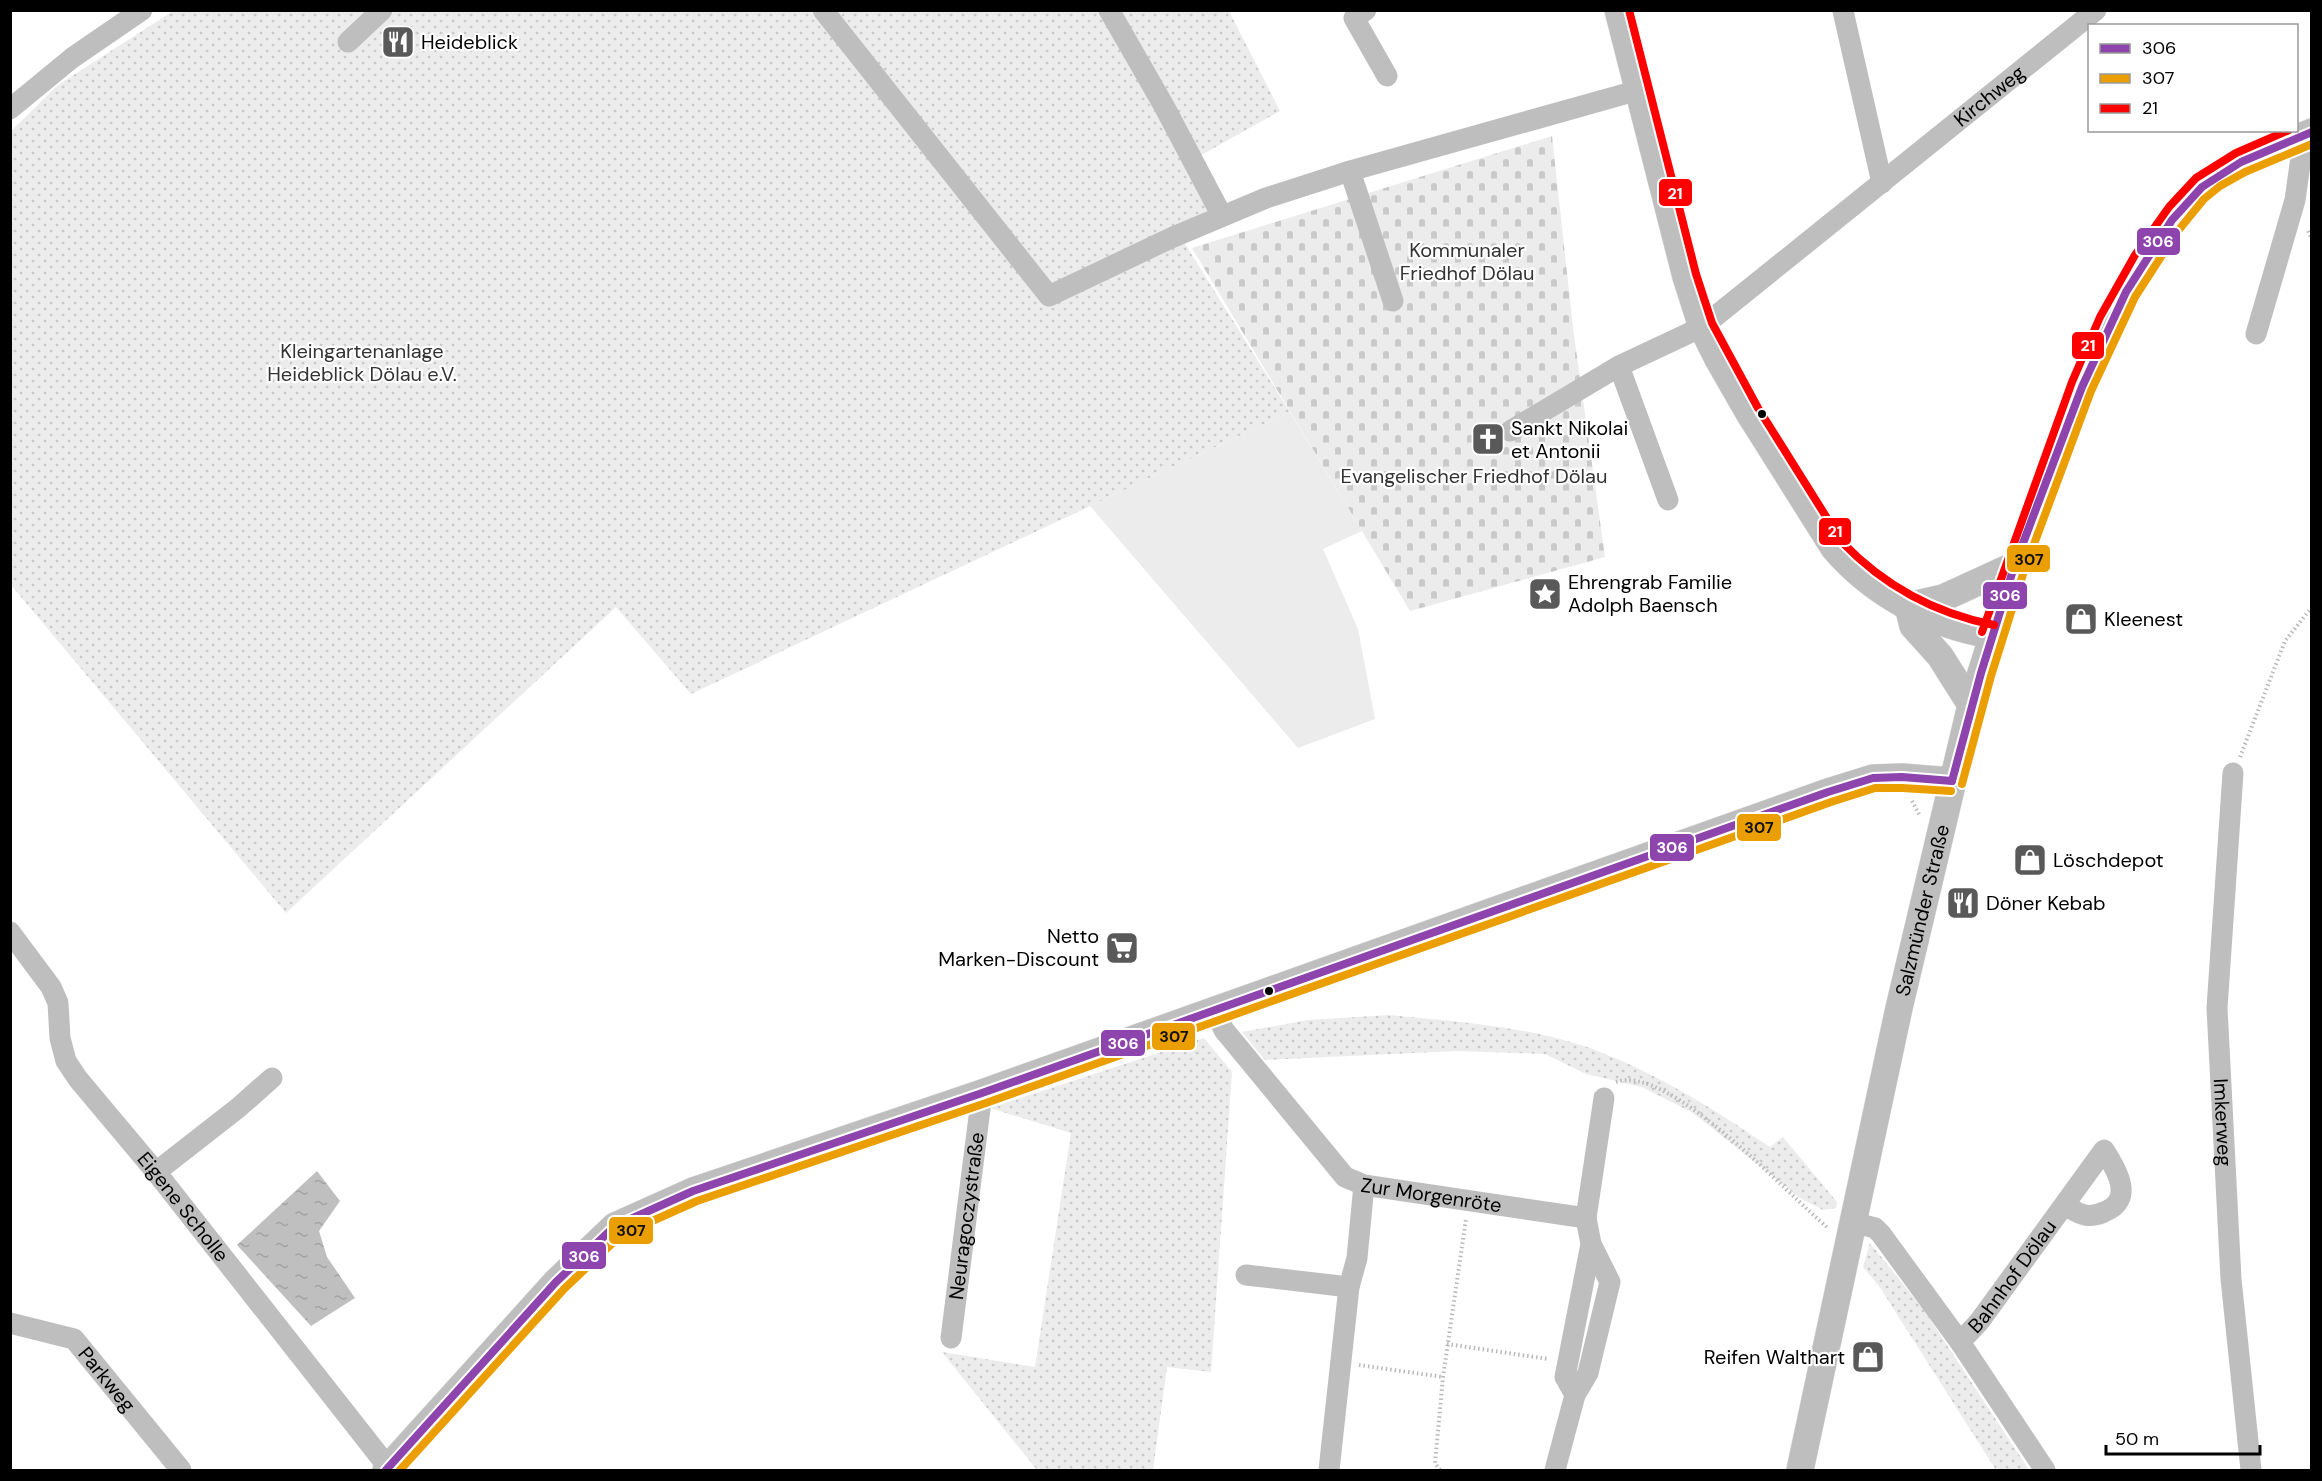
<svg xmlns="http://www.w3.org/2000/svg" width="2322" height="1481" font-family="'DM Sans',sans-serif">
<defs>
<pattern id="grass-dots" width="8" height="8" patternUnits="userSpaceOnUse" patternTransform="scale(1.5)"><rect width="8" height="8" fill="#ececec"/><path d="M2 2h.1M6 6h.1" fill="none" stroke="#c9c9c9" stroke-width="1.8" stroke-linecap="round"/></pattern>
<pattern id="cemetery-stones" width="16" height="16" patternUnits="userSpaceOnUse" patternTransform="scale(1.5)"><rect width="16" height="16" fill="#ececec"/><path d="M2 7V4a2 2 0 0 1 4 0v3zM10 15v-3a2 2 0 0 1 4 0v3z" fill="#c9c9c9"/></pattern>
<pattern id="water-ripples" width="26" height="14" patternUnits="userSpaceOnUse" patternTransform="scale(1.5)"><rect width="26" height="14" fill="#bfbfbf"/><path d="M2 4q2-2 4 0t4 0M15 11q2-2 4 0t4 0" fill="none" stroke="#a2a2a2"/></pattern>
</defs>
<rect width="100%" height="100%" fill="#fff"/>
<!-- grass -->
<g fill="url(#grass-dots)">
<path d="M173 11H1229L1280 111 1196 158 1225 223 1182 239 1290 412 691 694 616 607 286 913 11 585 10 132 58 85Z"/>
<path d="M1389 1015C1457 1022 1530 1026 1595 1050 1658 1074 1714 1109 1770 1147L1783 1137 1837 1202 1836 1208 1823 1210 1800 1198 1693 1113 1642 1087 1586 1074 1545 1054 1456 1051 1265 1060 1242 1032 1308 1020Z"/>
<path d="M1204 1038 1232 1072 1211 1372 1167 1367 1153 1470H1037L942 1352 1035 1367 1071 1133 990 1108Z"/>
<path d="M1870 1243 1924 1310 2029 1470H1996L1879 1286 1863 1267Z"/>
</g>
<!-- cemetery -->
<path fill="url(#cemetery-stones)" d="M1552 136 1573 328 1605 557 1410 611 1192 248Z"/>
<!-- park -->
<path fill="#ececec" d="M1290 412 1362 531 1323 549 1358 629 1375 719 1298 748 1090 506Z"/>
<!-- water -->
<path fill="url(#water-ripples)" d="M317 1171 340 1201 319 1231 327 1257 355 1298 311 1326 237 1245Z"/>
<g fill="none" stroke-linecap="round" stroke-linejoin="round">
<defs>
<g id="major">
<path d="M1618 10 1686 277 1702 327 1718 359 1749 413 1834 548C1873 594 1933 626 1992 635"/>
<path d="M1908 606 1913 626 1940 656 1971 705"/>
<path d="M1908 606 1943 598 2015 565"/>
<path d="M386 1470 556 1282 615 1226 693 1191 982 1093 1828 792 1873 778 1902 777 1952 781"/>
<path id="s8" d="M1800 1470 1899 1008 1971 705 2015 565 2091 360 2121 300 2149 251 2183 205 2202 186 2225 171 2263 152 2312 132"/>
</g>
</defs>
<!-- major casing -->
<use href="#major" stroke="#dbdbdb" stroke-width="28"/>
<!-- path -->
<g stroke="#b9b9b9" stroke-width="4" stroke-dasharray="1.5 3" stroke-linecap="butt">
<path d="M2308 231 2312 240"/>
<path d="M2240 757 2285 641 2312 607"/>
<path d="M1912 801 1920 816"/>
<path d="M1616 1082C1669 1063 1788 1195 1828 1228"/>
<path d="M1447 1344 1548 1359"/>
<path d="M1359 1365 1443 1377"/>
<path d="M1440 1470 1435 1463 1443 1377 1466 1219"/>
</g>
<!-- minor -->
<g stroke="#bebebe" stroke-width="21">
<path d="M823 10 1049 296 1171 238 1266 198 1350 171 1639 90"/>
<path d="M1109 10 1164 106 1222 216"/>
<path d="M1366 10 1354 18 1387 76"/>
<path d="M1843 11 1882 183"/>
<path d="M348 42 382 10"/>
<path d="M10 109 72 58 142 10"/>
<path d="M1350 171 1393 301"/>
<path d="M2256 334 2295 200 2304 136"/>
<path d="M1510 431 1619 366"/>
<path id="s1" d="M1668 500 1619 366 1702 327 2096 10"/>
<path id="s2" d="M2233 773 2217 1008 2231 1279 2251 1470"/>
<path id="s3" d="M10 932 51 987 58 1003 60 1038 66 1061 78 1079 156 1172 388 1467"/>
<path id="s4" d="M1215 1011 1224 1030 1345 1177 1364 1185 1586 1218 1591 1244 1565 1377 1575 1395 1555 1470"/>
<path d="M156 1172 238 1108 272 1078"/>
<path d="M1586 1218 1604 1098"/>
<path d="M1852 1222 1875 1228 1881 1234 1960 1342 2045 1470"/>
<path d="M1246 1275 1349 1287"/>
<path id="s5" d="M10 1323 74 1339 181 1470"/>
<path id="s6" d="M951 1338 982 1093"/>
<path id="s7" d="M1960 1342 1979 1322 2104 1150C2117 1170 2135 1200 2104 1212 2090 1218 2082 1216 2070 1208L2061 1209"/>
<path d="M1575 1395 1588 1373 1610 1282 1591 1244"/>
<path d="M1329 1470 1349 1287 1357 1258 1364 1185"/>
</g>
<!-- major -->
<use href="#major" stroke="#bebebe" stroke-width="27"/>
<defs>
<g id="bus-1">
<path d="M1952 781 1981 673 2014 567 2082 387 2126 292 2172 220 2202 187 2241 162 2312 132"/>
<path d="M386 1470 556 1282 615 1226 693 1191 982 1093 1828 792 1873 778 1902 777 1952 781"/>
</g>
<g id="bus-2">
<path d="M1962 784 1991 676 2024 571 2091 391 2135 297 2177 232 2204 199 2220 186 2245 172 2312 144"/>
<path d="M400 1470 564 1289 621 1235 697 1201 986 1103 1831 802 1875 788H1902L1951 791"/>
</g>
<g id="bus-3">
<path d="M1629 10 1696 274 1712 323 1758 408 1842 542C1884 586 1934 613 1994 625"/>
<path d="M1982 632 2072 382 2100 317 2135 255 2169 207 2196 178 2236 153 2289 130"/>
</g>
</defs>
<!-- bus-1 casing -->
<use href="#bus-1" stroke="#fff" stroke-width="12"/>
<!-- bus-2 casing -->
<use href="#bus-2" stroke="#fff" stroke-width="12"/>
<!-- bus-3 casing -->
<use href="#bus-3" stroke="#fff" stroke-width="12"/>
<!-- bus-1 -->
<use href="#bus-1" stroke="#8e44ad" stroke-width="8"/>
<!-- bus-2 -->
<use href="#bus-2" stroke="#eb9e00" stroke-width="8"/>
<!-- bus-3 -->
<use href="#bus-3" stroke="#f00" stroke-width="8"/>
</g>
<!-- icons -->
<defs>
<symbol id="restaurant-square" viewBox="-11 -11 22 22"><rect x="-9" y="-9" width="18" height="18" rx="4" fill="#595959" stroke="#fff"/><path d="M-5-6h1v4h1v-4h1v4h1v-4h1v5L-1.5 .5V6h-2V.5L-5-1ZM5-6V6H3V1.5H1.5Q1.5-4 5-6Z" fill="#fff"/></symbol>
<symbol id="church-square" viewBox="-11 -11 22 22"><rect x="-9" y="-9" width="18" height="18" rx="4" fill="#595959" stroke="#fff"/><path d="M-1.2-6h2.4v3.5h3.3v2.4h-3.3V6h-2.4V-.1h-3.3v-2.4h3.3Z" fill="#fff"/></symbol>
<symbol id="sight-square" viewBox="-11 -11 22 22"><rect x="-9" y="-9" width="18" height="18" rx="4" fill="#595959" stroke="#fff"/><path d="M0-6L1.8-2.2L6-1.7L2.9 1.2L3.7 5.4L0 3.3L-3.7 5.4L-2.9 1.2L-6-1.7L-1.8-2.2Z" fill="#fff"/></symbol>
<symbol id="shop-square" viewBox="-11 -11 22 22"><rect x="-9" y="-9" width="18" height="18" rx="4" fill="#595959" stroke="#fff"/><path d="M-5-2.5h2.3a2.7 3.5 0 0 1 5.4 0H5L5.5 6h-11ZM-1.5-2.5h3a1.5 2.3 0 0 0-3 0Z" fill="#fff"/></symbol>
<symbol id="supermarket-square" viewBox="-11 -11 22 22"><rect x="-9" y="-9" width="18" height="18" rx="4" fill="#595959" stroke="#fff"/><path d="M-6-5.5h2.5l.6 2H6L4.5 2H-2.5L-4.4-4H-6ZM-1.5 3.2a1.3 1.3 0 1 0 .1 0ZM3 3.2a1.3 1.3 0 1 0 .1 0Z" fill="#fff"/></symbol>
</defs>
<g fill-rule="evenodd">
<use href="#restaurant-square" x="379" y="23" width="38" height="38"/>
<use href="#church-square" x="1469" y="420" width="38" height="38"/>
<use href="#sight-square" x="1526" y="575" width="38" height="38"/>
<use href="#shop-square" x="2062" y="600" width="38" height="38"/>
<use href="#shop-square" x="2011" y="841" width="38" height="38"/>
<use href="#restaurant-square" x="1944" y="884" width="38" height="38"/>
<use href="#supermarket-square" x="1103" y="929" width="38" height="38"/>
<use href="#shop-square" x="1849" y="1338" width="38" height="38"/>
</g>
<!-- markers -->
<g fill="#000" stroke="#fff" stroke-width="2">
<circle cx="1762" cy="414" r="5"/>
<circle cx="1269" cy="991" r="5"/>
</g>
<g text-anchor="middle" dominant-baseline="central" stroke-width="4.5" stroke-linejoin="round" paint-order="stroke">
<!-- poi labels -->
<g font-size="20" fill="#000" stroke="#fff" text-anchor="start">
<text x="421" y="42">Heideblick</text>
<text x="1511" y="428">Sankt Nikolai<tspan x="1511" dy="23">et Antonii</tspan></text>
<text x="1568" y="582">Ehrengrab Familie<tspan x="1568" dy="23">Adolph Baensch</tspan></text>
<text x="2104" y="619">Kleenest</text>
<text x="2053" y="860">Löschdepot</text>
<text x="1986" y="903">Döner Kebab</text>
<text x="1099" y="936" text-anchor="end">Netto<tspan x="1099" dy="23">Marken-Discount</tspan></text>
<text x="1845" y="1357" text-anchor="end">Reifen Walthart</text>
</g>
<!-- street labels -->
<g font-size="20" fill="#000" stroke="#fff">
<text stroke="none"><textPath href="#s1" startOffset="603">Kirchweg</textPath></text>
<text stroke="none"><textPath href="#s8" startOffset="573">Salzmünder Straße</textPath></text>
<text stroke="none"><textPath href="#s2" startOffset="350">Imkerweg</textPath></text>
<text stroke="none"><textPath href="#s4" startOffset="300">Zur Morgenröte</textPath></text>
<text stroke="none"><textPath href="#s3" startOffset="332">Eigene Scholle</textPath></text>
<text stroke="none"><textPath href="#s6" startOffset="123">Neuragoczystraße</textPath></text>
<text stroke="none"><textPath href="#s7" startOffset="84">Bahnhof Dölau</textPath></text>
<text stroke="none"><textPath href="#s5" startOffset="118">Parkweg</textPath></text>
</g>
<!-- park labels -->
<g font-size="20" fill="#333" stroke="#fff">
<text x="1467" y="250">Kommunaler<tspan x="1467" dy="23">Friedhof Dölau</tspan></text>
<text x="362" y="351">Kleingartenanlage<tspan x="362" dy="23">Heideblick Dölau e.V.</tspan></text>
<text x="1474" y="476">Evangelischer Friedhof Dölau</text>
</g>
</g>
<g stroke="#fff" stroke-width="2">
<rect x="1658" y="178" width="35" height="29" rx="6" fill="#f00"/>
<rect x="2136" y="227" width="45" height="29" rx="6" fill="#8e44ad"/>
<rect x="2071" y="331" width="34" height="29" rx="6" fill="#f00"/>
<rect x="1818" y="517" width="34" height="29" rx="6" fill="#f00"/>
<rect x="2006" y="544" width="45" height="29" rx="6" fill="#eb9e00"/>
<rect x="1982" y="581" width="46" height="29" rx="6" fill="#8e44ad"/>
<rect x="1736" y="813" width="46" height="29" rx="6" fill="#eb9e00"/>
<rect x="1649" y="833" width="46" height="29" rx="6" fill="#8e44ad"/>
<rect x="1151" y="1022" width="45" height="29" rx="6" fill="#eb9e00"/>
<rect x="1100" y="1029" width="46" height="28" rx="6" fill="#8e44ad"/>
<rect x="608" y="1216" width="46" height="29" rx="6" fill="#eb9e00"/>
<rect x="561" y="1241" width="46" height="29" rx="6" fill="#8e44ad"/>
</g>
<g font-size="16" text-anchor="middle" font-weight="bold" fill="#fff">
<text x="1675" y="199">21</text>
<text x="2158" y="247">306</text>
<text x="2088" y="351">21</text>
<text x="1835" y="537">21</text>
<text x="2005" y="601">306</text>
<text x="1672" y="853">306</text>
<text x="1123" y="1049">306</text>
<text x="584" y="1262">306</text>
</g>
<g font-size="16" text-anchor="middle" font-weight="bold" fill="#111">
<text x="2029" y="565">307</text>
<text x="1759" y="833">307</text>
<text x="1174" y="1042">307</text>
<text x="631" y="1236">307</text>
</g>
<!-- border -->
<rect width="2322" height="1481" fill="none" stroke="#000000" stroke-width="24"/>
<!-- legend -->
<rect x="2088" y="24" width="210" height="108" fill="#ffffff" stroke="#999999" stroke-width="1.5"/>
<rect x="2100" y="44" width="30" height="9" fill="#8e44ad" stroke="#999999" stroke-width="1.5"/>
<text x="2142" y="54" font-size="18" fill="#000000">306</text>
<rect x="2100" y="74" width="30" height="9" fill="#eb9e00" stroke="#999999" stroke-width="1.5"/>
<text x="2142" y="84" font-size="18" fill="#000000">307</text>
<rect x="2100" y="104" width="30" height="9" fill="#ff0000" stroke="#999999" stroke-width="1.5"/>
<text x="2142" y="114" font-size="18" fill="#000000">21</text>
<!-- scale -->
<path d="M2106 1445v9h154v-9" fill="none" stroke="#000000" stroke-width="3"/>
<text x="2115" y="1445" font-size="18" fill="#000000" stroke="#ffffff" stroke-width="4.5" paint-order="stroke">50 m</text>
</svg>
